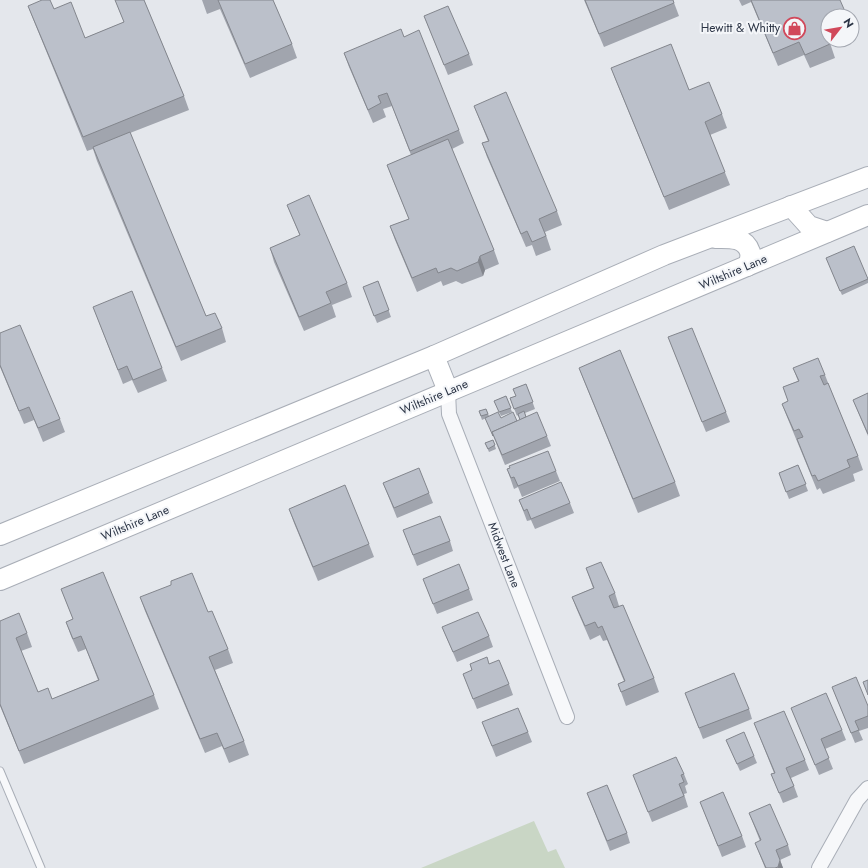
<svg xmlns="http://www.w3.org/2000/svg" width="868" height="868" font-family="Jost,sans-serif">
<rect width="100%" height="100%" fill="#e4e7ec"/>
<!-- green -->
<path fill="#c9d6c5" d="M534 821 548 852 556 849 565 868H421Z"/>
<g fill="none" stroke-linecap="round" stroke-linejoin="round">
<defs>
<path id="service" d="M0 771 41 868"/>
<g id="minor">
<path d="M448 391 449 414 567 717"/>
<path d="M819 868 857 800 868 788"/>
</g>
<g id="secondary">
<path d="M791 206 809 226 827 232"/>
<path d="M715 238C728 238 745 236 750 252 751 257 750 262 747 266"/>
<path d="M434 356 448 391"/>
<path d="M0 535 434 356 664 255 868 177"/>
<path d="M0 580 868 215"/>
</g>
</defs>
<!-- service casing -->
<use href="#service" stroke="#a9aeb7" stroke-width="9"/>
<!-- minor casing -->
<use href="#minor" stroke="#a9aeb7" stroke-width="16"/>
<!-- secondary casing -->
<use href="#secondary" stroke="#a9aeb7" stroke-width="22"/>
<!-- service -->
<use href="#service" stroke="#f7f8fa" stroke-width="7"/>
<!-- minor -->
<use href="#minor" stroke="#f7f8fa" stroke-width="14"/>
<!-- secondary -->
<use href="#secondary" stroke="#fff" stroke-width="20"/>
</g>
<!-- wall -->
<g fill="#a1a5ae">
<path d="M115 0H144L184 96 189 110 130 133 206 316 222 328 226 342 181 361 97 161 93 149 87 151 33 19 28 6 54 9 85 38 124 22Z"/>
<path d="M202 0H273L292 44 297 58 250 78 220 9 207 14Z"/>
<path d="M584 0H673L679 16 604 47Z"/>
<path d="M739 0H840L828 16V40H838L830 43 835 58 810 68 804 55 778 66 751 2 742 6Z"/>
<path d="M424 16 469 54 473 65 448 75Z"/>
<path d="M404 37 459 130 464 143 452 149 494 250 499 264 485 270 483 276 462 284 456 281 443 286 441 281 417 292 395 240 390 226 409 219 392 178 387 165 411 155 392 106 383 109 386 117 373 123 349 67 344 53Z"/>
<path d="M611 68 689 90 722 114 727 128 710 135 730 185 669 210 616 81Z"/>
<path d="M474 106 557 211 562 225 545 232 551 250 536 256 532 245 526 247 487 157 482 143 488 141Z"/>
<path d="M287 205 347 283 352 297 332 305 336 317 304 331 274 262 270 248 300 236Z"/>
<path d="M826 258 868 278V283L842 295Z"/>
<path d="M378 281 391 317 377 323 363 287Z"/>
<path d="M93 307 162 368 167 381 138 393 132 380 123 384Z"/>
<path d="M0 333 60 419 65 432 43 442 34 420 24 424 0 367Z"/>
<path d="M668 337 726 412 730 422 706 432Z"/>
<path d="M579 368 675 482 680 496 638 513 584 381Z"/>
<path d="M793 368 825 375 830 388 858 456 863 470 853 474 855 481 823 494 820 488 817 490 787 417 782 404 788 401 783 387 798 381Z"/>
<path d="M526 384 535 409 525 413 526 417 547 436 551 446 505 465 486 418 482 420 479 411 486 409 489 416 501 418 517 421 520 420 518 415 517 416 510 398 516 396 513 389Z"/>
<path d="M868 393V436L853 400Z"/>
<path d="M506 396 512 412 501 416 494 401Z"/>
<path d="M493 440 496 449 489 452 485 443Z"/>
<path d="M798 465 808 491 789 499 779 473Z"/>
<path d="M507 469 556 471 560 481 522 497 518 487 514 489Z"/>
<path d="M383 483 429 493 433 503 397 518Z"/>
<path d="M519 500 570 503 574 513 535 529 531 520 527 521Z"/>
<path d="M289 509 369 544 374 557 318 581 294 523Z"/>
<path d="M403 530 450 541 453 551 417 566Z"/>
<path d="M586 568 615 593 619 606 654 678 659 692 626 706 618 684 624 681 607 640 603 641 600 635 590 640 577 610 572 597 593 588Z"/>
<path d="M423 579 469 589 473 600 437 614Z"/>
<path d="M61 589 154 695 159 709 24 764 0 706V621L27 633 32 647 21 651 38 692 52 699 98 680 86 649 78 652 71 636 66 622 73 619Z"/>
<path d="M140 597 208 612 228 649 233 663 215 670 244 741 249 755 229 763 222 746 205 753 145 611Z"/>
<path d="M442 627 489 636 493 647 457 662Z"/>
<path d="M470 664H489L509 684 513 695 477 709 463 674 472 671Z"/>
<path d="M832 687 868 706V728L859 731 863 740 855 743Z"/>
<path d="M685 693 749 709 752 719 703 739Z"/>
<path d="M791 708 842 730 846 740 825 749 833 769 819 775Z"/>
<path d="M482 722 528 732 532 742 496 757Z"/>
<path d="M754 723 805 760 809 770 791 778 798 797 783 803 771 774 774 773Z"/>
<path d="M726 740 754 756 757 763 740 771Z"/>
<path d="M684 774 688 784 685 786 687 793 684 794 688 807 652 822 633 775Z"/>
<path d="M587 793 627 833 630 843 610 851Z"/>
<path d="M700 802 742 836 746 847 722 857Z"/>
<path d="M749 813 788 845 791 855 780 860 783 868H765L755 843 760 841Z"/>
</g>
<!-- shaded-wall -->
<g fill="#83868d">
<path d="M480 256 485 270 483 276 478 262Z"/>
<path d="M780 860 783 868H778V867Z"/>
</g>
<!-- building -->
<g fill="#bbc0ca" stroke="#83868d">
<path d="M42 0H50L54 9 71 2 85 38 124 22 115 0H144L184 96 83 137 28 6Z"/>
<path d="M218 0H273L292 44 245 64Z"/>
<path d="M585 0H673L674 3 599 34Z"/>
<path d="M751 0H840L847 16H828V29L825 30 828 38V40H829L830 44 805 55 799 42 773 53Z"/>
<path d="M448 6 469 54 444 65 424 16Z"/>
<path d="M401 29 404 37 419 30 459 130 410 151 387 93 378 96 381 103 368 110 344 53Z"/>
<path d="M671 44 689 90 709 82 722 114 705 122 725 172 664 197 611 68Z"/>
<path d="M506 92 557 211 539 219 546 236 532 242 527 231 521 234 482 143 489 141 474 106Z"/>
<path d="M130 132 206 316 215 313 222 328 176 347 93 147Z"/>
<path d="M448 139 494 250 480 256 478 262 457 271 451 268 438 273 436 268 412 278 390 226 409 219 387 165Z"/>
<path d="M309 195 347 283 326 292 331 303 299 317 270 248 300 235 287 205Z"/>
<path d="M854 246 868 279 840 291 826 258Z"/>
<path d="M378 281 389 310 374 316 363 287Z"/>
<path d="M132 291 162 368 133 380 127 366 118 370 93 307Z"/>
<path d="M20 325 60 419 38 428 29 407 19 411 0 365V333Z"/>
<path d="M692 328 726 412 702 422 668 337Z"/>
<path d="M620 350 675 482 633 499 579 368Z"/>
<path d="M818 358 825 375 820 376 824 385 828 383 858 456 847 460 850 467 818 481 815 475 812 476 797 439 803 437 799 429 794 431 782 404 788 401 783 387 799 381 793 368Z"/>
<path d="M526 384 533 402 514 409 510 398 516 396 513 389Z"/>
<path d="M868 393V434L853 400Z"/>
<path d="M506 396 511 408 499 412 494 401Z"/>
<path d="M486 409 488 414 481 416 479 411Z"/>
<path d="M524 411 526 417 520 420 518 414Z"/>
<path d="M498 412 501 418 513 412 517 421 492 432 493 436 485 418Z"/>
<path d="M537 412 547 436 502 455 492 432Z"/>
<path d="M493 440 495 445 488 449 485 443Z"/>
<path d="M548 451 556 471 518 486 514 477 511 478 507 469 510 468 509 466Z"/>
<path d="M798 465 806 484 786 492 779 473Z"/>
<path d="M419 468 429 493 394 508 383 483Z"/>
<path d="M561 482 570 503 531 519 527 509 524 511 519 500Z"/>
<path d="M345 485 369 544 313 567 289 509Z"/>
<path d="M440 516 450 541 413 555 403 530Z"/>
<path d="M601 562 615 593 609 596 614 608 623 605 654 678 621 692 618 684 625 681 602 626 598 628 595 622 585 626 572 597 594 588 586 568Z"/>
<path d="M459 564 469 589 433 604 423 579Z"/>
<path d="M103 572 154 695 19 751 0 704V621L19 613 27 633 16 638 38 692 48 688 52 699 99 680 81 636 73 639 66 622 73 619 61 589Z"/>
<path d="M192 573 208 612 212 611 228 649 209 657 244 741 224 749 217 733 200 739 140 597 171 585V581Z"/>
<path d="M478 612 489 636 453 652 442 627Z"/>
<path d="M487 657 489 664 499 660 509 684 473 699 463 674 472 670 470 664Z"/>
<path d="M734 673 749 709 699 728 685 693Z"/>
<path d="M856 677 868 706V716L855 721 859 730 851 733 832 687Z"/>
<path d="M868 680V695L863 682Z"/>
<path d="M826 693 842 730 821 739 829 758 815 765 791 708Z"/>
<path d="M518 708 528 732 492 746 482 722Z"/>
<path d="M784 711 805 760 786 768 794 786 779 793 771 774 775 773 754 723Z"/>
<path d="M744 732 754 756 737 764 726 740Z"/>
<path d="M676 757 684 774 681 775 684 782 679 784 684 796 648 812 633 775Z"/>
<path d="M607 785 627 833 607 841 587 793Z"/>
<path d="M723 792 742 836 718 846 700 802Z"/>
<path d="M770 804 788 845 776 850 780 860 778 867 775 868H766L755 843 761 840 749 813Z"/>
</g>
<!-- icons -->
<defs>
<symbol id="shop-ring" viewBox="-11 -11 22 22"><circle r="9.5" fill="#f4f6f9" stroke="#d1495b" stroke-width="1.5"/><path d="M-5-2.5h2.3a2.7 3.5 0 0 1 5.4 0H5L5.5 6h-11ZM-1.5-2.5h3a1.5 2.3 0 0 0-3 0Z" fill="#d1495b"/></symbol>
</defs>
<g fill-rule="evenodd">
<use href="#shop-ring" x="782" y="16" width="25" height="25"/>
</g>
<g text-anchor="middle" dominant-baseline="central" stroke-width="4" stroke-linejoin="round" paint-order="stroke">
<!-- poi labels -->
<g font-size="12" fill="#2b3445" stroke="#f4f6f9" text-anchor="end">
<text x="780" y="28">Hewitt &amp; Whitty</text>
</g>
<!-- street labels -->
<g font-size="12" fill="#2b3445" stroke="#f4f6f9">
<text transform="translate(733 272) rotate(-23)">Wiltshire Lane</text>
<text transform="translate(434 397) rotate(-23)">Wiltshire Lane</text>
<text transform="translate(135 523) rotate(-23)">Wiltshire Lane</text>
<text transform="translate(504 555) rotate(69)">Midwest Lane</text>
</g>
</g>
<!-- north arrow -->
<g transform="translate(840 28) rotate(59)"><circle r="19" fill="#f4f6f9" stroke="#a4a8b1"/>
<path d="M0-3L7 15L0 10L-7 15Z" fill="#d1495b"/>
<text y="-6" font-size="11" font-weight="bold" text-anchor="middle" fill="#2b3445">N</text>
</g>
</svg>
